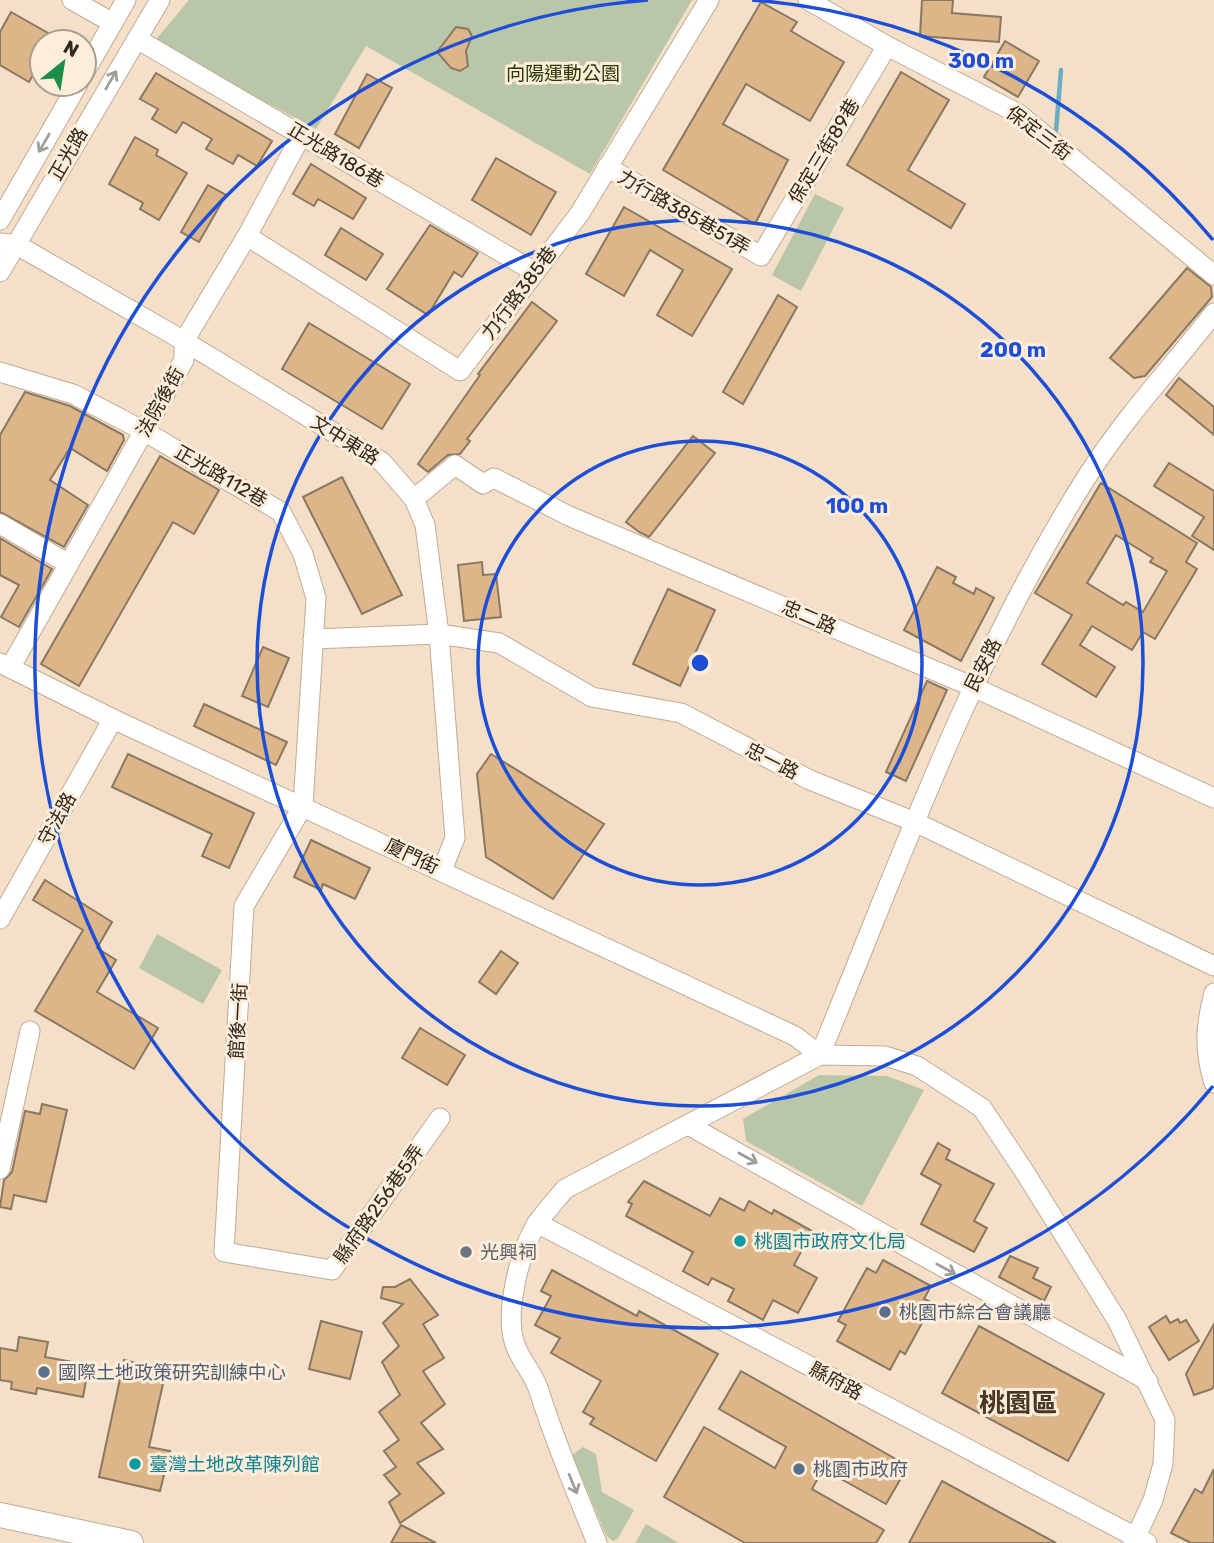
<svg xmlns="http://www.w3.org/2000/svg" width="1214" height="1543" font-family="Rubik,'Noto Sans TC',sans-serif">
<rect width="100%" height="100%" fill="#f4dfc8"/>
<!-- green -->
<g fill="#b9c7a8">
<path d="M189 0H692L590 174 366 46 316 129 154 42Z"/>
<path d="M815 194 844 208 801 291 772 275Z"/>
<path d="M157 934 222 970 203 1004 139 968Z"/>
<path d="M819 1075 887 1076 924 1090 862 1206 746 1141 743 1119Z"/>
<path d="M583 1447 596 1454 602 1492 634 1510 618 1538 613 1541 606 1535 572 1455Z"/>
<path d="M646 1524 679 1543H635Z"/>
</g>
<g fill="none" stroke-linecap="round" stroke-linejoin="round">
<!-- stream -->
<path stroke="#6aadc2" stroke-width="4.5" d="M1056 131 1061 70"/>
</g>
<!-- building -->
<g fill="#dcb588" stroke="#8a7862" stroke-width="2" fill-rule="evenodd">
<path d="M922 0H953L952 13 1001 17 999 42 920 36Z"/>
<path d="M761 2 797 22 791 31 844 62 810 121 746 84 723 124 788 160 755 224 663 170Z"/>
<path d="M11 12 64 42H42V60L29 82 0 65V32Z"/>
<path d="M456 27 468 29 472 36 466 51 468 66 460 71 451 68 437 52Z"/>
<path d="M1005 41 1039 61 1018 97 984 77Z"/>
<path d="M901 72 949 100 908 170 965 204 951 228 847 165Z"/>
<path d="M156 73 272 141 257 166 238 155 233 164 206 149 212 139 183 122 176 133 152 119 158 109 140 99Z"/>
<path d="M367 74 392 88 359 148 335 134Z"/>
<path d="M135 137 158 150 156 155 187 173 159 220 140 209 143 203 109 184Z"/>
<path d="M496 158 556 192 531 235 472 200Z"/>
<path d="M311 164 366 198 353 219 318 199 314 206 293 194Z"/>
<path d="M208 185 226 195 199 242 181 232Z"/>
<path d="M624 207 732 269 692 336 657 315 683 270 650 250 624 296 586 274Z"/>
<path d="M430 225 478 253 462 277 454 272 428 315 387 289Z"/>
<path d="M341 228 383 254 366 280 325 255Z"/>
<path d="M1187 268 1211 287 1212 297 1145 376 1134 378 1110 358Z"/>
<path d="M778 295 797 307 743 404 723 392Z"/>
<path d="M532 302 557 321 467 439 470 441 460 454 448 455 428 472 418 464 480 375 478 374Z"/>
<path d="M309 323 410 384 382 429 282 369Z"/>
<path d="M1179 378 1214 407V435L1166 395Z"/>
<path d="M25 392 70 406 123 435 124 440 107 471 70 448 50 480 88 505 64 547 0 512V435Z"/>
<path d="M693 436 715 453 649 537 639 532 626 522Z"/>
<path d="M160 456 219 490 194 534 173 522 79 686 41 664Z"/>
<path d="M1169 463 1214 491V550L1192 536 1204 517 1154 486Z"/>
<path d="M342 477 402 595 362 614 303 497Z"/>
<path d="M1101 483 1197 543 1186 562 1197 569 1155 639 1143 632 1132 650 1092 626 1080 645 1115 667 1096 697 1042 664 1072 615 1035 593ZM1116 535 1153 558 1150 562 1167 571 1143 612 1126 602 1123 605 1087 583Z"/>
<path d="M0 538 52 569 19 627 1 617 19 585 0 575Z"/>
<path d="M482 562 483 575 496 574 501 617 464 621 458 565Z"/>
<path d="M937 567 956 577 953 583 974 594 976 588 994 598 961 661 904 630Z"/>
<path d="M668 589 715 610 680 686 633 664Z"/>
<path d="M263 647 289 658 268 707 242 696Z"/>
<path d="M927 681 947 690 906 781 886 772Z"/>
<path d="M204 704 287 742 276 765 194 726Z"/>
<path d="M128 754 254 813 229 868 202 856 212 834 112 787Z"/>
<path d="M491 754 604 824 553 899 486 857 477 774Z"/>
<path d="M311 840 370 868 355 899 323 884 321 890 294 877Z"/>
<path d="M45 880 112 922 97 948 116 960 97 992 158 1028 134 1069 35 1011 83 930 33 900Z"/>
<path d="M501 951 518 963 496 994 479 982Z"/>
<path d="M420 1028 465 1055 447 1085 402 1058Z"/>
<path d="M42 1104 67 1110 46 1202 14 1195 11 1209 0 1207 4 1180 12 1172 25 1111 40 1114Z"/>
<path d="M938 1143 950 1150 946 1159 994 1184 974 1221 987 1228 974 1252 921 1224 941 1185 921 1174Z"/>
<path d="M644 1181 710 1216 720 1198 744 1211 749 1201 772 1214 774 1210 812 1231 794 1265 817 1278 798 1313 773 1300 763 1320 728 1301 734 1289 712 1278 708 1285 683 1271 693 1252 626 1216 632 1204 628 1202Z"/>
<path d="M1010 1256 1038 1268 1033 1278 1051 1287 1044 1301 999 1277Z"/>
<path d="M883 1260 931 1286 924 1299 933 1303 905 1354 900 1351 890 1370 837 1341 846 1325 838 1321 867 1268 876 1273Z"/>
<path d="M552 1270 637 1316 639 1311 718 1354 656 1461 590 1424 594 1418 583 1412 601 1381 551 1353 560 1338 535 1325 551 1296 541 1291Z"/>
<path d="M410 1279 438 1315 423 1324 444 1358 423 1371 445 1404 421 1423 443 1449 417 1463 444 1493 400 1523 389 1502 400 1494 384 1475 396 1467 384 1451 399 1440 379 1412 400 1395 382 1362 399 1346 383 1323 403 1304 381 1298 383 1287H395Z"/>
<path d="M1166 1316 1170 1323 1178 1319 1180 1323 1186 1320 1199 1341 1169 1360 1149 1327Z"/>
<path d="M321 1321 362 1332 350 1379 309 1369Z"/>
<path d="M1214 1324V1385L1212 1389 1194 1395 1186 1374Z"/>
<path d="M979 1326 1104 1394 1068 1461 942 1393Z"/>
<path d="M19 1337 48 1342 45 1357 89 1365 83 1397 37 1388 36 1394 11 1389 12 1382 0 1380V1348L17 1351Z"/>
<path d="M124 1360 166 1370 149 1447 170 1451 160 1491 99 1477Z"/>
<path d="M741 1371 908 1466 886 1504 823 1469 812 1489 884 1530 876 1543H745L664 1497 704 1427 775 1468 786 1447 719 1409Z"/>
<path d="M1214 1469V1543H1191L1171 1533 1195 1489 1202 1493Z"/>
<path d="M942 1481 1056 1543H909Z"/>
<path d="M401 1525 436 1543H391Z"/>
</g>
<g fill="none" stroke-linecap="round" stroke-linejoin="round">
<defs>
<g id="minor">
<path d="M72 0 113 23"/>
<path d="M808 0 887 46 1019 114 1214 275"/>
<path d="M137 39 535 272"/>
<path d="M84 73 126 0"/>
<path d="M607 167 761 256 887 46"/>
<path d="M0 220 78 84"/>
<path d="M247 236 460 371 580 213 709 0"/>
<path d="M0 243 15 244 45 261 184 341 382 462 414 499 425 525 439 634 450 776 455 838 442 870"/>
<path d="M0 272 160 0"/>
<path d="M0 372 73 394 144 431 281 512 303 554 316 598 303 806 244 906 224 1252 332 1270 440 1118"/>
<path d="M414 499 455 465 483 484 494 478 569 516 971 686 1214 798"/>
<path d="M0 524 67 563"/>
<path d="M313 639 439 634 499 643 592 697 681 713 810 780 915 822 1214 966"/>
<path d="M0 663 113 719 795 1036 820 1055"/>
<path d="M10 668 184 360V341L247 236 302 134"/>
<path d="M0 919 113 719"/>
<path d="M1214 993C1205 1027 1204 1051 1214 1083"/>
<path d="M820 1055C901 858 973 656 1088 475 1125 417 1172 367 1214 313"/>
<path d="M688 1125 1148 1381"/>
<path d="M0 1169 30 1031"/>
<path d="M537 1223 1147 1543"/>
<path d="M597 1543C576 1492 555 1441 538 1388 532 1371 518 1358 514 1341 505 1310 520 1249 538 1222 546 1211 556 1200 565 1189L820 1055 885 1056 917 1066 982 1108 1024 1171 1117 1320 1165 1420 1163 1464 1153 1500 1133 1543"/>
</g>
<path id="major" d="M0 1515 131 1543"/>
</defs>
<!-- minor casing -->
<use href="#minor" stroke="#bfab95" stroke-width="21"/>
<!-- major casing -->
<use href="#major" stroke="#bfab95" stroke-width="26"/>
<!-- minor -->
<use href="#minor" stroke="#fff" stroke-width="19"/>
<!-- major -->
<use href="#major" stroke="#fff" stroke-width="24"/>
</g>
<!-- one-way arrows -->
<defs><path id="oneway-shaft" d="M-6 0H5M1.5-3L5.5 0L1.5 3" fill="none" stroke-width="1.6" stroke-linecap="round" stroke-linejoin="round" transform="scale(1.75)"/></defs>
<g stroke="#a19e9a">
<use href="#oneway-shaft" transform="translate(111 80) rotate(-60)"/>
<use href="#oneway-shaft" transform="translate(44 143) rotate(120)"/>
<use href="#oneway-shaft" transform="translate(748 1158) rotate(29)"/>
<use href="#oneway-shaft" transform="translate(946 1269) rotate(29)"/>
<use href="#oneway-shaft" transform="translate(573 1484) rotate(68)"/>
</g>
<!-- distance rings -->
<g fill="none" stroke="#1d4ed8" stroke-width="3.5">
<circle cx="700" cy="663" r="222"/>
<circle cx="700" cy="663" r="443"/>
<path d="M1213 1086A665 665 0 1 1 648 0M752 0A665 665 0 0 1 1213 240"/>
</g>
<!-- markers -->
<g fill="#0f9aa8" stroke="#feedda" stroke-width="2.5">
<circle cx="740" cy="1241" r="7"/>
<circle cx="135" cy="1464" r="7"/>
</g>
<circle fill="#6b7280" stroke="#feedda" stroke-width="2.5" cx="466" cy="1252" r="7"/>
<g fill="#5c6f8a" stroke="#feedda" stroke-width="2.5">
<circle cx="885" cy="1312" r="7"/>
<circle cx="44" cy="1372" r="7"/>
<circle cx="799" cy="1469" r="7"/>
</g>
<g text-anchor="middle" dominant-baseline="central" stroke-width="6" stroke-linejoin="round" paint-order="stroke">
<!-- park labels -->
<g font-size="19" fill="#253900" stroke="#feedda">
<text x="563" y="73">向陽運動公園</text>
</g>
<!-- street labels -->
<g font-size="19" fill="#2f281f" stroke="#feedda">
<text transform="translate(1039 133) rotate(37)">保定三街</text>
<text transform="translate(824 151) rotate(-59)">保定三街89巷</text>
<text transform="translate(68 154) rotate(-60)">正光路</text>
<text transform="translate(336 155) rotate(31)">正光路186巷</text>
<text transform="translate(684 212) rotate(30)">力行路385巷51弄</text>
<text transform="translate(519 293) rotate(-53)">力行路385巷</text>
<text transform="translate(160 402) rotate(-61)">法院後街</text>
<text transform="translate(345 440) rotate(32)">文中東路</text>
<text transform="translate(221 476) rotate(30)">正光路112巷</text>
<text transform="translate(809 617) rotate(23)">忠二路</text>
<text transform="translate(983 665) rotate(-63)">民安路</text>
<text transform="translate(772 761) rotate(27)">忠一路</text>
<text transform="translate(57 819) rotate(-61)">守法路</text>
<text transform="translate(412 856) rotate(25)">廈門街</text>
<text transform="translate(238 1021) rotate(-87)">館後一街</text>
<text transform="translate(379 1204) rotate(-55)">縣府路256巷5弄</text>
<text transform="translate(836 1381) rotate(28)">縣府路</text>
</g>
<!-- culture labels -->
<g font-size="19" fill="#0d838f" stroke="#feedda" text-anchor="start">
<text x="754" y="1241">桃園市政府文化局</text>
<text x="149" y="1464">臺灣土地改革陳列館</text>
</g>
<!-- worship labels -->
<g font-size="19" fill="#5b616d" stroke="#feedda" text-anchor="start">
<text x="480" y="1252">光興祠</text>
</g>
<!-- service labels -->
<g font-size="19" fill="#4e5e75" stroke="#feedda" text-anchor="start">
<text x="899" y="1312">桃園市綜合會議廳</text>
<text x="58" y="1372">國際土地政策研究訓練中心</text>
<text x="813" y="1469">桃園市政府</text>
</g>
<!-- district labels -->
<g font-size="26" font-weight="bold" fill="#473724" stroke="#feedda">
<text x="1018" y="1403">桃園區</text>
</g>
</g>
<circle cx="700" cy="663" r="10" fill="#1d4ed8" stroke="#feedda" stroke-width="3.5"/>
<g font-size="21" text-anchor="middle" font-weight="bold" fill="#1d4ed8" stroke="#feedda" stroke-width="6" stroke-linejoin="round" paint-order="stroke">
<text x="981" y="68">300 m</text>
<text x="1013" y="357">200 m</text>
<text x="857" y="513">100 m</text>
</g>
<!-- north arrow -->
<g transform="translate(63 63) rotate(30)"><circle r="33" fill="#feedda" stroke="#ab9e8f" stroke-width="2"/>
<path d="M0-5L12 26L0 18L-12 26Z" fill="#1a8d46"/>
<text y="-10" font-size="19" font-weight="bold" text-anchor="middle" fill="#2f281f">N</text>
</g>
</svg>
